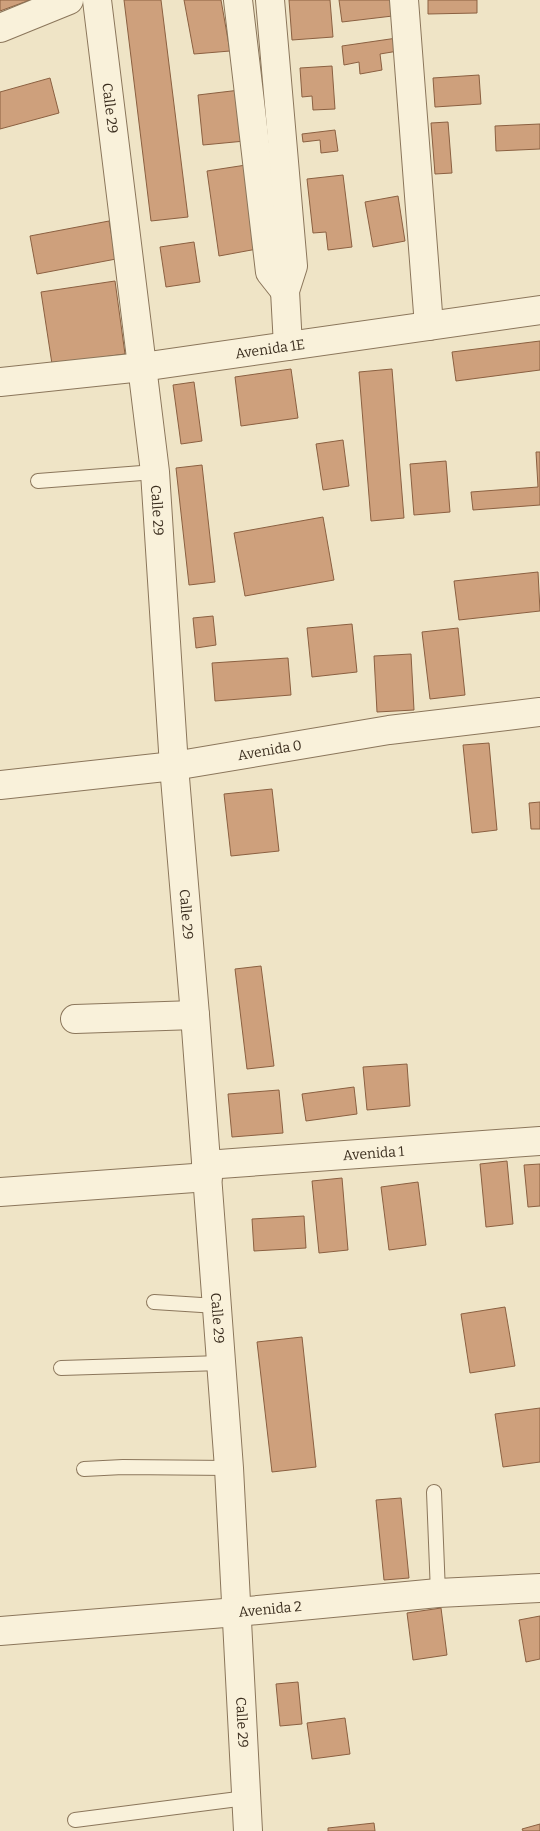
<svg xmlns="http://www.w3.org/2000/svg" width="540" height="1831" font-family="Bitter,serif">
<rect width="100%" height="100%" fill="#efe4c6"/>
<!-- building -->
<g fill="#cea07c" stroke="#8b6041">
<path d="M0 0H30L0 11Z"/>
<path d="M124 0H161L188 217 151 221Z"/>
<path d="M184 0H221L230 51 194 54Z"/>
<path d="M289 0H330L333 37 292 40Z"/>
<path d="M339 0H400L401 15 342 22Z"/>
<path d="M428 0H477V13L428 14Z"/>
<path d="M397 38 398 51 380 54 382 70 360 74 359 62 344 65 342 46Z"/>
<path d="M332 66 335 109 313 110 312 96 302 97 300 68Z"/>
<path d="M479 75 481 104 435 107 433 78Z"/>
<path d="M50 78 59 113 0 129V92Z"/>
<path d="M240 90 245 141 203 145 198 95Z"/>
<path d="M448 122 452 173 435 174 431 123Z"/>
<path d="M540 124V149L496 151 495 126Z"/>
<path d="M335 130 338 151 321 153 320 140 303 142 302 134Z"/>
<path d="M246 165 257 249 219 256 207 171Z"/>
<path d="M343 175 352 247 328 250 326 232 313 233 307 179Z"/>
<path d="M398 196 405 241 373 247 365 202Z"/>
<path d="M109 221 116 259 37 274 30 236Z"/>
<path d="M194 242 200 282 166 287 160 247Z"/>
<path d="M115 281 125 354 52 364 41 292Z"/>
<path d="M540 341V370L456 381 452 352Z"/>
<path d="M291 369 298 418 241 426 235 377Z"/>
<path d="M392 369 404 518 371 521 359 372Z"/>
<path d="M194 382 202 441 181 444 173 385Z"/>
<path d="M343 440 349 486 323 490 316 444Z"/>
<path d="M536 452H540V505L473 510 471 492 538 487Z"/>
<path d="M446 461 450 512 414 515 410 464Z"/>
<path d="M202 465 215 582 189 585 176 468Z"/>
<path d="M323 517 334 580 245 596 234 533Z"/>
<path d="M538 572 540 611 459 620 454 581Z"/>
<path d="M213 616 216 645 196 648 193 618Z"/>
<path d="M352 624 357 672 312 677 307 628Z"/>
<path d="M458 628 465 695 430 699 422 632Z"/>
<path d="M411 654 414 710 377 712 374 656Z"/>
<path d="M288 658 291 695 215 701 212 663Z"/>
<path d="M489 743 497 830 472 833 463 745Z"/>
<path d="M272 789 279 851 231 856 224 794Z"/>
<path d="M540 802V829H531L529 803Z"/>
<path d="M261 966 274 1066 247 1069 235 969Z"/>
<path d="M407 1064 410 1106 367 1110 363 1067Z"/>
<path d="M354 1087 357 1114 306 1121 302 1094Z"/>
<path d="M279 1090 283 1133 232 1137 228 1094Z"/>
<path d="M507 1161 513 1224 486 1227 480 1164Z"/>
<path d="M540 1164V1206L528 1207 524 1165Z"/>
<path d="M342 1178 348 1250 319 1253 312 1181Z"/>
<path d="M418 1182 426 1245 389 1250 381 1187Z"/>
<path d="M304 1216 306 1248 254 1251 252 1219Z"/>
<path d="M505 1307 515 1366 470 1373 461 1314Z"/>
<path d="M302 1337 316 1467 272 1472 257 1342Z"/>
<path d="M540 1408V1462L503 1467 495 1414Z"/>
<path d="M401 1498 409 1578 384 1580 376 1500Z"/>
<path d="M441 1608 447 1655 413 1660 407 1613Z"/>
<path d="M540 1616V1659L526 1662 519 1620Z"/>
<path d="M298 1682 302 1724 280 1726 276 1684Z"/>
<path d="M345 1718 350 1754 312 1759 307 1723Z"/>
<path d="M374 1823 375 1831H328V1828Z"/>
<path d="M540 1824V1831H523L522 1829Z"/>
</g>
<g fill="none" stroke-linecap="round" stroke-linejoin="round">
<defs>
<g id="lane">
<path d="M38 481 155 472"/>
<path d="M154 1302 217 1306"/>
<path d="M61 1368 221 1363"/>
<path d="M84 1469 123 1467 229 1468"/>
<path d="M434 1492 438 1593"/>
<path d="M75 1820 246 1798"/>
</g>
<g id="street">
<path id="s1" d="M97 0 155 472 174 766 195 1015 229 1468 248 1831"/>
<path d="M238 0 270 272 285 291"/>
<path d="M270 0 293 266 285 291 288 346"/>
<path d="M404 0 429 326"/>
<path d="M0 28 69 0"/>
<path id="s2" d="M0 382 142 367 540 310"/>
<path id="s3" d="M0 785 174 766 389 730 540 712"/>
<path d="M75 1019 195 1015"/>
<path id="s4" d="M206 1165 540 1141"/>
<path d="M0 1192 208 1177"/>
<path id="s5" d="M0 1631 237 1612 438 1593 540 1588"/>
</g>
</defs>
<!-- lane casing -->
<use href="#lane" stroke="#8b765b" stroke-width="16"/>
<!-- street casing -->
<use href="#street" stroke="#8b765b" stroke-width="30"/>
<!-- lane -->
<use href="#lane" stroke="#f9f1da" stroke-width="14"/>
<!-- street -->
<use href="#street" stroke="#f9f1da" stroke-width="28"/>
</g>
<g text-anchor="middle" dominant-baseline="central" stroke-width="4" stroke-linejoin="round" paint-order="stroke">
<!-- street labels -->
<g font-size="14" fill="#3b2e1f" stroke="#f6eed6">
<text stroke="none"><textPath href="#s1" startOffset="109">Calle 29</textPath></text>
<text stroke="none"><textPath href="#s2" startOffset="272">Avenida 1E</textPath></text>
<text stroke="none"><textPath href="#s1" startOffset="514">Calle 29</textPath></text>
<text stroke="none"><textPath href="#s3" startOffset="272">Avenida 0</textPath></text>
<text stroke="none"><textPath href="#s1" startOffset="919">Calle 29</textPath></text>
<text stroke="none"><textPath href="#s4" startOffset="168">Avenida 1</textPath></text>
<text stroke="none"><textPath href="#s1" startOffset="1324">Calle 29</textPath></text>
<text stroke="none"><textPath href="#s5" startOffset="271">Avenida 2</textPath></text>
<text stroke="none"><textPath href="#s1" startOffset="1729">Calle 29</textPath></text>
</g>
</g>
</svg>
